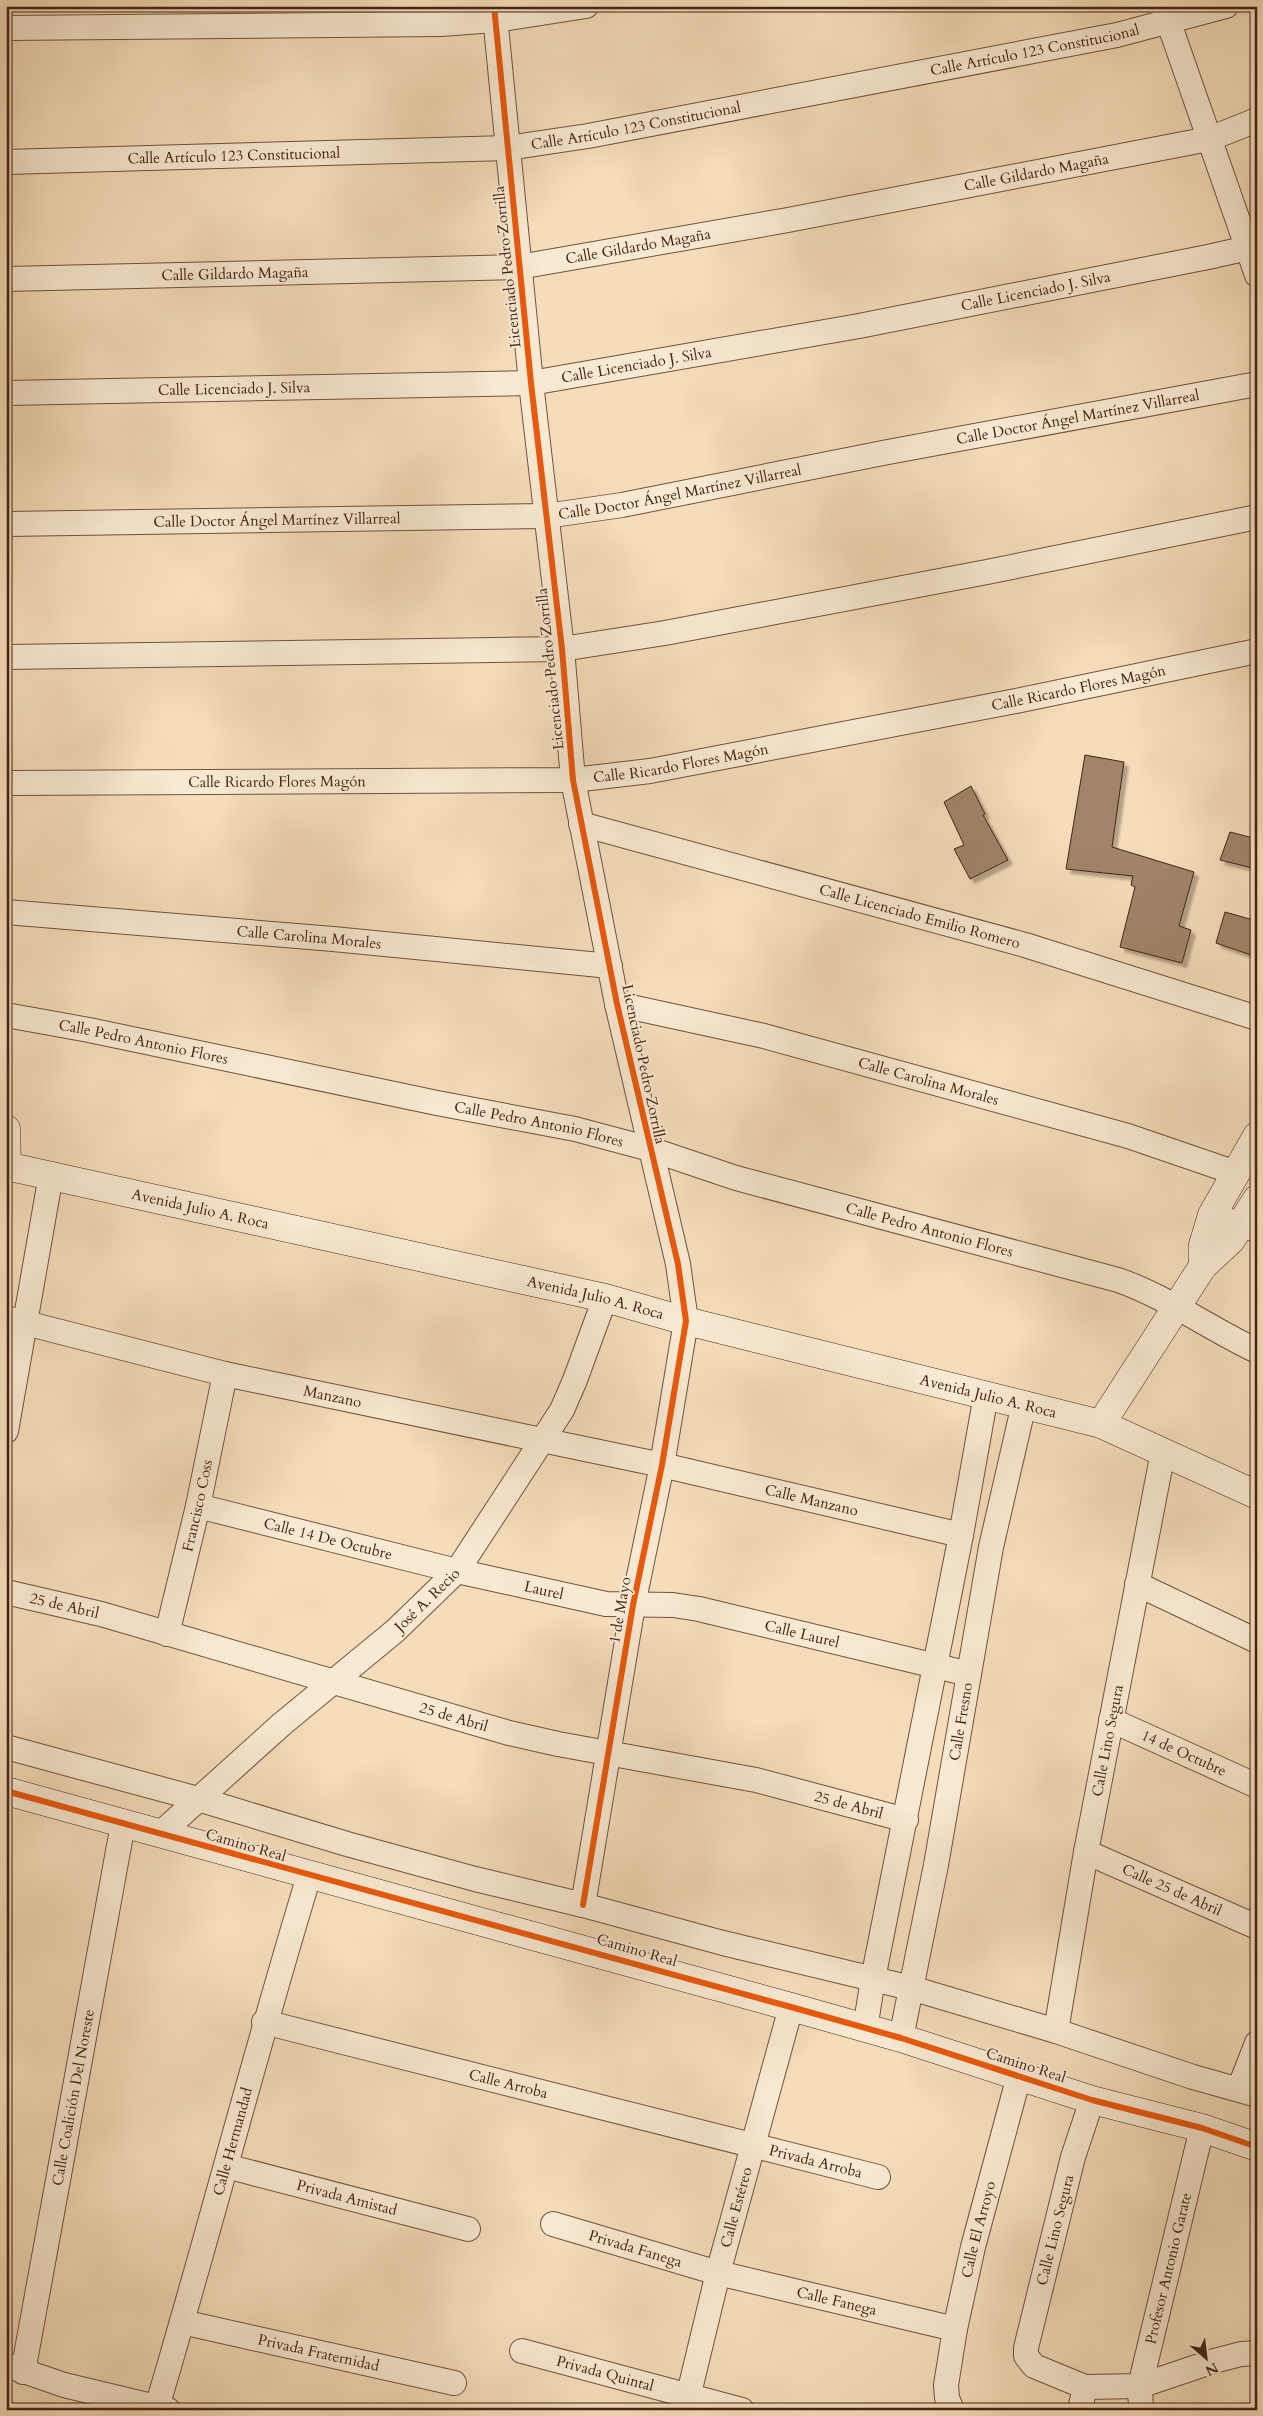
<svg xmlns="http://www.w3.org/2000/svg" width="1263" height="2416" viewBox="0 0 1263 2416" font-family="Cardo,serif">
<style>
.building{fill:#a1846b;stroke:#452315;filter:url(#shadow)}
.lines{fill:none;stroke-linecap:round;stroke-linejoin:round}
.street-casing{stroke:#71523e;stroke-width:26}
.secondary-casing{stroke:#452315;stroke-width:29}
.street{stroke:#f8e9d2;stroke-width:24}
.secondary{stroke:#f8e9d2;stroke-width:28}
.cycleway-casing{stroke:#f8e9d2;stroke-width:9}
.cycleway{stroke:#e8590c;stroke-width:6}
.labels{text-anchor:middle;stroke-width:4;stroke-linejoin:round;paint-order:stroke}
.street-label{font-size:15px;fill:#452315;stroke:#f8e9d2}
</style>
<defs>
<filter id="shadow"><feDropShadow dx="4.5" dy="4.5" stdDeviation="1" flood-color="#0004"/></filter>
</defs>
<rect width="100%" height="100%" fill="#f5ddba"/>
<filter id="stains"><feTurbulence type="fractalNoise" baseFrequency=".004" numOctaves="4"/><feColorMatrix values="0 0 0 0 .2 0 0 0 0 .09 0 0 0 0 .02 0 0 0 .5 -.17"/></filter>
<radialGradient id="worn" r=".72"><stop offset=".6" stop-color="#630" stop-opacity="0"/><stop offset="1" stop-color="#630" stop-opacity=".3"/></radialGradient>
<g class="building">
<polygon points="1085,755 1124,762 1112,847 1194,872 1179,926 1191,930 1182,963 1120,947 1135,887 1131,885 1133,876 1066,869"/>
<polygon points="971,786 985,814 983,815 1008,860 970,879 954,849 964,845 944,802"/>
<polygon points="1230,832 1257,839 1257,869 1220,860"/>
<polygon points="1225,912 1257,921 1257,957 1216,943"/>
</g>
<g class="lines">
<defs>
<g id="street">
<polyline points="494,6 531,383 562,649 573,780 617,1004 678,1264 686,1321 662,1465 633,1605 583,1905"/>
<polyline points="1163,6 1257,275"/>
<polyline points="6,28 441,24 495,20 586,6"/>
<path id="s1" d="M6 162 508 148 588 136 1117 35 1226 6"/>
<path id="s2" d="M6 279 519 267 788 220 1209 139 1257 120"/>
<path id="s3" d="M6 393 531 383 859 326 1208 257 1257 246"/>
<path id="s4" d="M6 524 546 516 622 505 888 452 1257 384"/>
<polyline points="6,657 562,649 665,633 987,572 1257,517"/>
<path id="s5" d="M6 783 573 780 650 771 1016 701 1257 651"/>
<path id="s6" d="M581 824 1025 945 1257 1018"/>
<path id="s7" d="M6 912 333 939 610 966"/>
<path id="s8" d="M617 1004 764 1036 1128 1136 1236 1173"/>
<path id="s9" d="M6 1015 89 1030 437 1103 575 1129 650 1149 736 1178 1118 1280C1167 1297 1210 1329 1257 1351"/>
<polyline points="1212,1215 1257,1230"/>
<path id="s10" d="M6 1318 225 1374 662 1465 961 1535"/>
<polyline points="6,1431 51,1175"/>
<path id="s11" d="M198 1506 457 1571 606 1604 673 1605 699 1609 969 1674"/>
<polyline points="1137,1584 1257,1641"/>
<path id="s12" d="M6 1592 101 1614 509 1733 558 1744 756 1780 906 1820"/>
<path id="s13" d="M167 1634 198 1506 225 1374"/>
<path id="s14" d="M1111 1720 1257 1786"/>
<polyline points="6,1747 198,1799 347,1844 475,1879 583,1905 723,1943 911,1988 1056,2031 1193,2077 1257,2095"/>
<path id="s15" d="M161 1833 282 1724 395 1631 457 1571 562 1410 575 1380 605 1298"/>
<path id="s16" d="M1086 1852 1257 1927"/>
<path id="s17" d="M264 2022 878 2177"/>
<polyline points="865,2029 873,1979 961,1535 986,1395"/>
<path id="s18" d="M1056 2031 1086 1852 1163 1452"/>
<path id="s19" d="M901 2038 936 1865 991 1547 1024 1404"/>
<polyline points="1239,2089 1257,2043"/>
<polyline points="1092,2100 1073,2157 1026,2348 1026,2356 1034,2366 1085,2387 1140,2386 1214,2361 1241,2354 1257,2353"/>
<path id="s20" d="M226 2166 468 2229"/>
<path id="s21" d="M553 2224 718 2273 955 2329"/>
<path id="s22" d="M182 2322 454 2383"/>
<path id="s23" d="M522 2351 742 2410"/>
<polyline points="6,2365 64,2385 168,2410"/>
<path id="s24" d="M23 2372 123 1824"/>
<path id="s25" d="M157 2407C210 2230 255 2052 309 1876"/>
<path id="s26" d="M685 2410 718 2273 791 2007"/>
<path id="s27" d="M952 2410 947 2398 946 2385 955 2329 973 2247 1019 2076"/>
<polyline points="1080,2410 1085,2387"/>
<path id="s28" d="M1141 2410 1140 2386 1202 2128"/>
</g>
<g id="secondary">
<polyline points="6,1129 7,1166"/>
<path id="s29" d="M6 1166 605 1298 686 1321 1101 1424 1257 1495"/>
<polyline points="1203,1266 1203,1245 1212,1215 1257,1136"/>
<polyline points="1101,1424 1203,1266 1231,1240 1257,1199"/>
<polyline points="6,1791 791,2007 901,2038 1092,2100 1202,2128 1257,2147"/>
</g>
</defs>
<use href="#street" class="street-casing"/>
<use href="#secondary" class="secondary-casing"/>
<use href="#street" class="street"/>
<use href="#secondary" class="secondary"/>
<defs>
<g id="cycleway">
<polyline points="494,6 531,383 562,649 573,780 617,1004 678,1264 686,1321 662,1465 633,1605 583,1905"/>
<polyline points="6,1791 791,2007 901,2038 1092,2100 1202,2128 1257,2147"/>
</g>
</defs>
<use href="#cycleway" class="cycleway-casing"/>
<use href="#cycleway" class="cycleway"/>
</g>
<g class="labels">
<g class="street-label">
<text dy="5" stroke="none"><textPath href="#s1" startOffset="1038">Calle Artículo 123 Constitucional</textPath></text>
<text dy="5" stroke="none"><textPath href="#s1" startOffset="632">Calle Artículo 123 Constitucional</textPath></text>
<text dy="5" stroke="none"><textPath href="#s1" startOffset="228">Calle Artículo 123 Constitucional</textPath></text>
<text dy="5" stroke="none"><textPath href="#s2" startOffset="1039">Calle Gildardo Magaña</textPath></text>
<text dy="5" stroke="none"><textPath href="#s2" startOffset="634">Calle Gildardo Magaña</textPath></text>
<text transform="translate(507 267) rotate(-96)" y="5">Licenciado Pedro Zorrilla</text>
<text dy="5" stroke="none"><textPath href="#s2" startOffset="229">Calle Gildardo Magaña</textPath></text>
<text dy="5" stroke="none"><textPath href="#s3" startOffset="1038">Calle Licenciado J. Silva</textPath></text>
<text dy="5" stroke="none"><textPath href="#s3" startOffset="632">Calle Licenciado J. Silva</textPath></text>
<text dy="5" stroke="none"><textPath href="#s3" startOffset="228">Calle Licenciado J. Silva</textPath></text>
<text dy="5" stroke="none"><textPath href="#s4" startOffset="1081">Calle Doctor Ángel Martínez Villarreal</textPath></text>
<text dy="5" stroke="none"><textPath href="#s4" startOffset="676">Calle Doctor Ángel Martínez Villarreal</textPath></text>
<text dy="5" stroke="none"><textPath href="#s4" startOffset="271">Calle Doctor Ángel Martínez Villarreal</textPath></text>
<text transform="translate(550 669) rotate(-96)" y="5">Licenciado Pedro Zorrilla</text>
<text dy="5" stroke="none"><textPath href="#s5" startOffset="1081">Calle Ricardo Flores Magón</textPath></text>
<text dy="5" stroke="none"><textPath href="#s5" startOffset="676">Calle Ricardo Flores Magón</textPath></text>
<text dy="5" stroke="none"><textPath href="#s5" startOffset="271">Calle Ricardo Flores Magón</textPath></text>
<text dy="5" stroke="none"><textPath href="#s6" startOffset="351">Calle Licenciado Emilio Romero</textPath></text>
<text dy="5" stroke="none"><textPath href="#s7" startOffset="304">Calle Carolina Morales</textPath></text>
<text dy="5" stroke="none"><textPath href="#s9" startOffset="140">Calle Pedro Antonio Flores</textPath></text>
<text transform="translate(644 1064) rotate(78)" y="5">Licenciado Pedro Zorrilla</text>
<text dy="5" stroke="none"><textPath href="#s8" startOffset="321">Calle Carolina Morales</textPath></text>
<text dy="5" stroke="none"><textPath href="#s9" startOffset="544">Calle Pedro Antonio Flores</textPath></text>
<text dy="5" stroke="none"><textPath href="#s29" startOffset="199">Avenida Julio A. Roca</textPath></text>
<text dy="5" stroke="none"><textPath href="#s9" startOffset="949">Calle Pedro Antonio Flores</textPath></text>
<text dy="5" stroke="none"><textPath href="#s29" startOffset="604">Avenida Julio A. Roca</textPath></text>
<text dy="5" stroke="none"><textPath href="#s10" startOffset="336">Manzano</textPath></text>
<text dy="5" stroke="none"><textPath href="#s29" startOffset="1009">Avenida Julio A. Roca</textPath></text>
<text dy="5" stroke="none"><textPath href="#s10" startOffset="826">Calle Manzano</textPath></text>
<text dy="5" stroke="none"><textPath href="#s13" startOffset="132">Francisco Coss</textPath></text>
<text dy="5" stroke="none"><textPath href="#s11" startOffset="134">Calle 14 De Octubre</textPath></text>
<text dy="5" stroke="none"><textPath href="#s11" startOffset="356">Laurel</textPath></text>
<text dy="5" stroke="none"><textPath href="#s15" startOffset="354">José A. Recio</textPath></text>
<text dy="5" stroke="none"><textPath href="#s12" startOffset="60">25 de Abril</textPath></text>
<text transform="translate(620 1610) rotate(-80)" y="5">1 de Mayo</text>
<text dy="5" stroke="none"><textPath href="#s11" startOffset="619">Calle Laurel</textPath></text>
<text dy="5" stroke="none"><textPath href="#s12" startOffset="465">25 de Abril</textPath></text>
<text dy="5" stroke="none"><textPath href="#s19" startOffset="322">Calle Fresno</textPath></text>
<text dy="5" stroke="none"><textPath href="#s18" startOffset="295">Calle Lino Segura</textPath></text>
<text dy="5" stroke="none"><textPath href="#s14" startOffset="80">14 de Octubre</textPath></text>
<text dy="5" stroke="none"><textPath href="#s12" startOffset="870">25 de Abril</textPath></text>
<text transform="translate(246 1845) rotate(16)" y="5">Camino Real</text>
<text dy="5" stroke="none"><textPath href="#s16" startOffset="94">Calle 25 de Abril</textPath></text>
<text transform="translate(637 1950) rotate(16)" y="5">Camino Real</text>
<text transform="translate(1026 2065) rotate(18)" y="5">Camino Real</text>
<text dy="5" stroke="none"><textPath href="#s17" startOffset="252">Calle Arroba</textPath></text>
<text dy="5" stroke="none"><textPath href="#s24" startOffset="279">Calle Coalición Del Noreste</textPath></text>
<text dy="5" stroke="none"><textPath href="#s25" startOffset="276">Calle Hermandad</textPath></text>
<text dy="5" stroke="none"><textPath href="#s17" startOffset="569">Privada Arroba</textPath></text>
<text dy="5" stroke="none"><textPath href="#s20" startOffset="125">Privada Amistad</textPath></text>
<text dy="5" stroke="none"><textPath href="#s26" startOffset="209">Calle Estéreo</textPath></text>
<text dy="5" stroke="none"><textPath href="#s27" startOffset="185">Calle El Arroyo</textPath></text>
<text transform="translate(1055 2230) rotate(-76)" y="5">Calle Lino Segura</text>
<text dy="5" stroke="none"><textPath href="#s21" startOffset="86">Privada Fanega</textPath></text>
<text dy="5" stroke="none"><textPath href="#s28" startOffset="145">Profesor Antonio Garate</textPath></text>
<text dy="5" stroke="none"><textPath href="#s21" startOffset="294">Calle Fanega</textPath></text>
<text dy="5" stroke="none"><textPath href="#s22" startOffset="140">Privada Fraternidad</textPath></text>
<text dy="5" stroke="none"><textPath href="#s23" startOffset="86">Privada Quintal</textPath></text>
</g>
</g>
<rect width="1263" height="2416" fill="none" stroke="#f5ddba" stroke-width="25"/>
<rect x="8" y="8" width="1248" height="2401" fill="none" stroke="#452315" stroke-width="2.5"/>
<rect x="12" y="12" width="1238" height="2391" fill="none" stroke="#452315"/>
<g transform="translate(1206 2358) rotate(152)" stroke="#f8e9d2" stroke-width="4" paint-order="stroke">
<path d="M0-4L9 19L0 12L-9 19Z" fill="#452315"/>
<text y="-8" font-size="14" font-weight="bold" text-anchor="middle" fill="#452315">N</text>
</g>
<rect width="100%" height="100%" filter="url(#stains)"/>
<rect width="100%" height="100%" fill="url(#worn)"/>
</svg>
